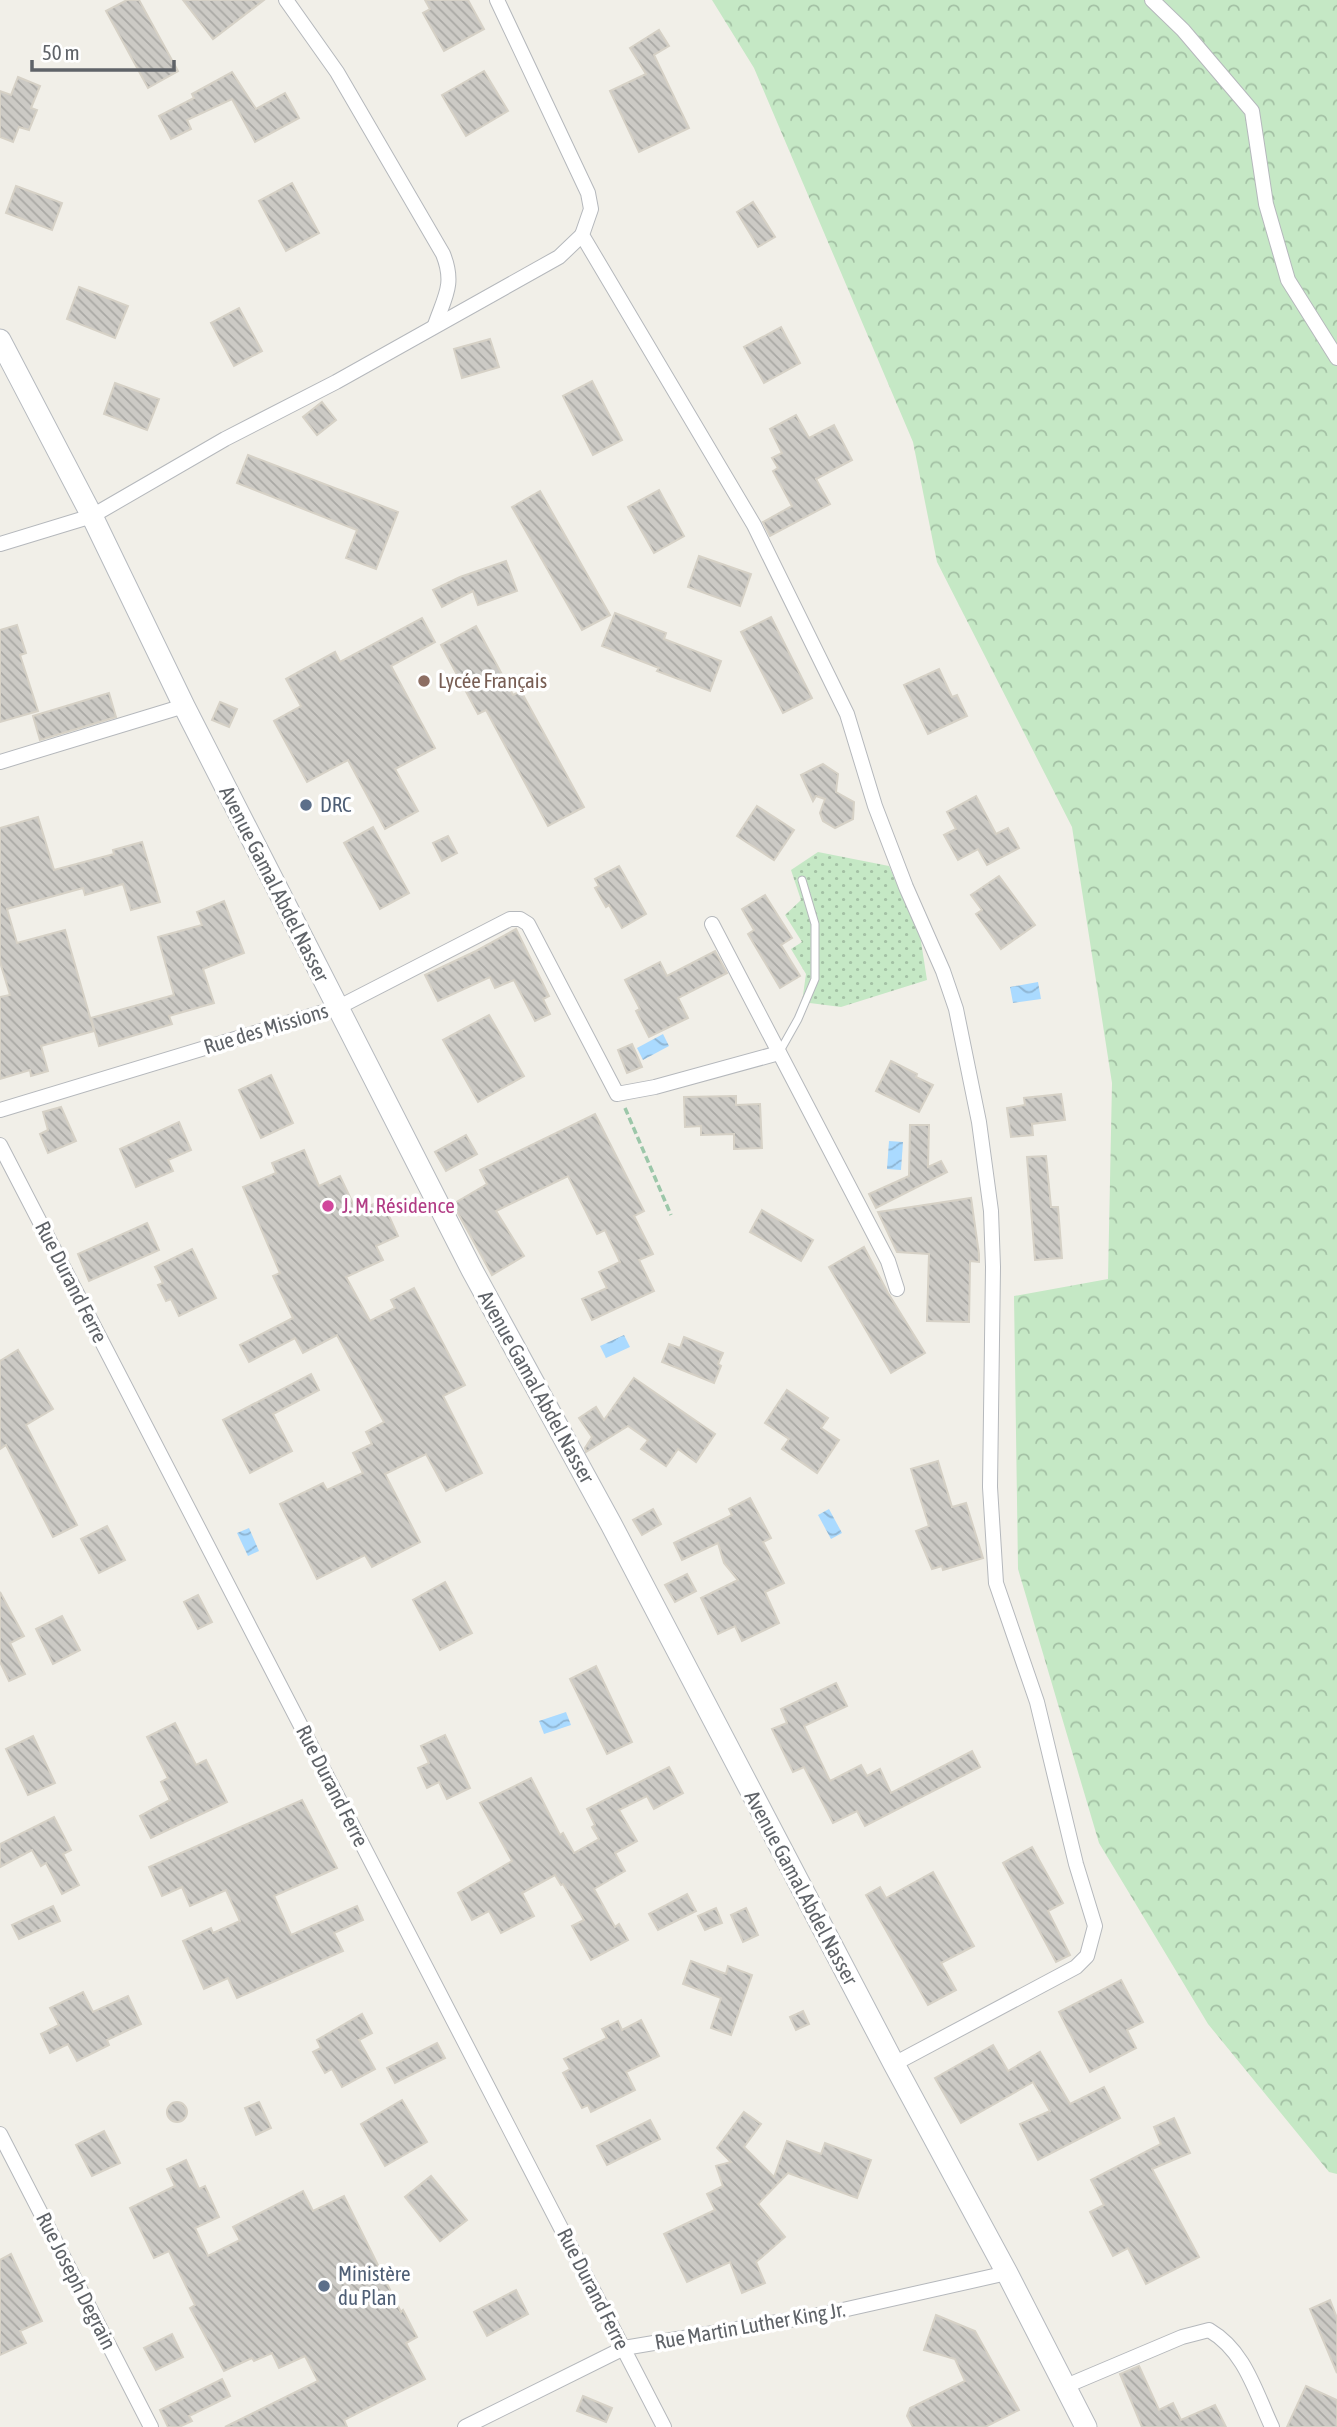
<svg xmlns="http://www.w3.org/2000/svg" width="1337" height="2427" viewBox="0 0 1337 2427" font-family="'Asap Condensed',sans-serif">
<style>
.forest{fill:url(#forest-crowns)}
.park{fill:url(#park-dots)}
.water{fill:url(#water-waves)}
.building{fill:url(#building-back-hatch);stroke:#d6d1c6;stroke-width:2}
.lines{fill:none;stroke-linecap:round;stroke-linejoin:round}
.lane-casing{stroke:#b5b8bc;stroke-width:9}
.street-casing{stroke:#b5b8bc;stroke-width:16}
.secondary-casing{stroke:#b6babf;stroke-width:23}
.path{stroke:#9cc7a9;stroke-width:3.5;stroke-dasharray:7 3.5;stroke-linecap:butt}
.lane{stroke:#fff;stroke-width:7}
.street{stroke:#fff;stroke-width:14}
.secondary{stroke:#fff;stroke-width:21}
.education-dot{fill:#8d6e63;stroke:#fff;stroke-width:2.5}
.service-dot{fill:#5c6f8a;stroke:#fff;stroke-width:2.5}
.hotel-dot{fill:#d1479c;stroke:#fff;stroke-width:2.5}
.labels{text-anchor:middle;stroke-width:7;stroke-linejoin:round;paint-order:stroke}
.education-label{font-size:21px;fill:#785e54;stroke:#fff;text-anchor:start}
.service-label{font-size:21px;fill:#4e5e75;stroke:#fff;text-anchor:start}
.street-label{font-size:21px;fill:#5f6368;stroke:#fff}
.hotel-label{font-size:21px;fill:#b23c85;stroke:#fff;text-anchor:start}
</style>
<defs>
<pattern id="forest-crowns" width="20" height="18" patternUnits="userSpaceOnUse" patternTransform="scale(1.75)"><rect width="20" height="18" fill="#c5e8c5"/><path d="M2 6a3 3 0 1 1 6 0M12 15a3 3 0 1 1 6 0" fill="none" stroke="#a3c0a4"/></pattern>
<pattern id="park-dots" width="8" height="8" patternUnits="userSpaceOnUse" patternTransform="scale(1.75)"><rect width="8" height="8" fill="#c5e8c5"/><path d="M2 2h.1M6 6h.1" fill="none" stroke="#a3c0a4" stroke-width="1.8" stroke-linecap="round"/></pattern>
<pattern id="water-waves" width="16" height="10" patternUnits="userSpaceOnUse" patternTransform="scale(1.75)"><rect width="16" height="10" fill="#aadaff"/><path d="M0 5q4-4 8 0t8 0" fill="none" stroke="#8eb4d2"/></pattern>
<pattern id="building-back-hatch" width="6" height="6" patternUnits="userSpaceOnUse" patternTransform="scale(1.75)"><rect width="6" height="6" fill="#cccac5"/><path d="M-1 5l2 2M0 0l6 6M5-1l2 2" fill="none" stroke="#a9a8a4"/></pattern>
</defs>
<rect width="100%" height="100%" fill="#f1efe8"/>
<polygon class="forest" points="712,0 1337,0 1337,2174 1329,2172 1208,2024 1099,1843 1018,1569 1014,1296 1108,1279 1112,1083 1072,827 937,562 913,442 754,68"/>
<polygon class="park" points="818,852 889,866 920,935 927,980 841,1007 802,1002 806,974 791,949 802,942 785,915 801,900 791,870"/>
<g class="water">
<polygon points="1038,982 1041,999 1013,1003 1010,987"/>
<polygon points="663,1034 669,1046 643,1060 637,1048"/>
<polygon points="889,1141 903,1142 901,1170 887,1169"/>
<polygon points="624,1335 630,1347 606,1358 600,1346"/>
<polygon points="829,1509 842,1533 831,1539 818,1515"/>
<polygon points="249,1528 259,1551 248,1556 237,1533"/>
<polygon points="566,1712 571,1725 544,1734 539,1721"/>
</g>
<g class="building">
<polygon points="127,0 139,0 178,71 148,88 106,11"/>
<polygon points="183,0 264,0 213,39"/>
<polygon points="425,0 468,0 484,29 444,51 423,13 430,9"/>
<polygon points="659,30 669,46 654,55 689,128 639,152 610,91 646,74 630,48"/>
<polygon points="484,71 508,111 466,136 442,95"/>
<polygon points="232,72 256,109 285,93 299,118 255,142 232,99 187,120 191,129 171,139 159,116 194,98 192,94"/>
<polygon points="18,77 40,86 31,108 37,110 29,130 19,127 13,142 0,137 0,91 11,95"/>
<polygon points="292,183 319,233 286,251 259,201"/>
<polygon points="16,186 62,203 52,230 6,213"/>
<polygon points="753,202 775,237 758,247 737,212"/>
<polygon points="79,287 128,306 115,338 67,319"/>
<polygon points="239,308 262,351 234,366 211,323"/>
<polygon points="781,327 800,363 764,383 744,347"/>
<polygon points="490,339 499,367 462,378 454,349"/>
<polygon points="592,381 622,440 593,455 563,396"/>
<polygon points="115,383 159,399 147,430 104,414"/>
<polygon points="322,402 336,420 317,435 303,417"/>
<polygon points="796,415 809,438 834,425 852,460 816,479 830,504 770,536 763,522 792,506 773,471 778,468 772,458 782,453 770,429"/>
<polygon points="248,455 398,512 376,569 346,558 357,530 237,483"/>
<polygon points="659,490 684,536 654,553 628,507"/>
<polygon points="540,491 610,615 582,630 512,507"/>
<polygon points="699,556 751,574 740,606 688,587"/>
<polygon points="506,561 517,591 478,605 473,591 442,607 433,590 460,577"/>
<polygon points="615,613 666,633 664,639 721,661 710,691 657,671 659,668 602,646"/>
<polygon points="771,617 812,698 783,713 741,632"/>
<polygon points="422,618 435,642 391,666 435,748 395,769 418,811 385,829 348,760 307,782 274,721 301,706 286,679 335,652 340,662"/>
<polygon points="17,625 26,653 20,655 38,711 0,722 0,630"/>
<polygon points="476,626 513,695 521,691 584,807 548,826 486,710 478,714 441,645"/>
<polygon points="939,669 952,697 957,695 967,716 928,734 904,685"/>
<polygon points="109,693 116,717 40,740 33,716"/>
<polygon points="220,702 237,709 229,727 212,720"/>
<polygon points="823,764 838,774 836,792 854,802 853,819 835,828 823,821 820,813 825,799 816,796 813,801 801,775"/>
<polygon points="976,796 996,834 1008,828 1019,848 987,865 978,849 958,860 944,835 956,829 947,812"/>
<polygon points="757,806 794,830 774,860 737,836"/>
<polygon points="38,817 54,870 114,854 113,850 142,842 160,902 131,910 123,884 85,895 83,888 7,909 17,943 65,930 94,1031 41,1046 48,1071 31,1076 30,1070 0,1079 0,997 10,995 0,962 0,828"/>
<polygon points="373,827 409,893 380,909 344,843"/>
<polygon points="448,836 457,853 442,861 433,843"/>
<polygon points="619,866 646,914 622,928 609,905 606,907 595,888 599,886 595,879"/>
<polygon points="999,876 1035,925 1001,949 976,914 982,910 971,895"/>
<polygon points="765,895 792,938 781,945 800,976 780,988 748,934 754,930 742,909"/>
<polygon points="224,901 244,953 203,969 214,1003 169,1016 172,1024 99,1046 91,1018 174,995 158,937 202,925 197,912"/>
<polygon points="516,929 549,996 543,999 550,1014 535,1021 514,980 495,988 490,977 438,1001 425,975 476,951"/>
<polygon points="715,951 727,973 678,998 688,1018 649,1037 636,1011 640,1009 625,980 660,962 667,976"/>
<polygon points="489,1015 524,1076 478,1102 443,1040"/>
<polygon points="632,1044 642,1067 627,1073 618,1050"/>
<polygon points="891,1061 917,1074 916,1077 933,1085 919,1112 876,1091"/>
<polygon points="271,1075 293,1123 261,1138 239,1090"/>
<polygon points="1061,1094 1065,1120 1032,1124 1033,1135 1011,1137 1007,1108 1025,1105 1024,1098"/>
<polygon points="736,1096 736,1105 760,1104 762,1148 734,1149 734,1134 701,1135 701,1126 685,1127 684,1097"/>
<polygon points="61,1107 76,1141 48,1153 40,1134 48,1130 43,1112"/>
<polygon points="595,1114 644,1211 634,1216 653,1254 639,1260 654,1291 592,1320 582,1299 607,1288 599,1272 620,1262 605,1230 597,1234 568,1176 496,1211 524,1256 492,1275 453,1204 487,1184 480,1170"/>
<polygon points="179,1122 191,1150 168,1160 173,1171 136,1187 120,1149"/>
<polygon points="910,1125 929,1125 928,1167 941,1161 947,1172 876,1208 869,1194 909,1176"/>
<polygon points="466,1135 477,1154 446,1171 435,1152"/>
<polygon points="304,1150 319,1186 340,1176 357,1212 382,1200 398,1236 376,1246 383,1260 346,1277 370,1321 395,1308 391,1300 414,1288 465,1385 443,1396 482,1473 446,1491 426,1454 385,1474 420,1542 372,1567 365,1555 317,1579 280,1504 323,1483 327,1490 363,1473 353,1453 372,1444 366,1432 384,1422 337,1335 303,1353 295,1338 249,1362 240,1345 293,1318 273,1276 280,1273 243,1187 276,1173 272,1163"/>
<polygon points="1046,1156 1051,1207 1058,1207 1062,1258 1035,1260 1027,1157"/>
<polygon points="971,1198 979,1254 979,1262 970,1261 969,1322 927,1321 929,1254 897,1252 878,1212"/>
<polygon points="762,1210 813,1240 801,1261 750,1232"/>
<polygon points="147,1223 159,1250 89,1281 78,1254"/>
<polygon points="864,1247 888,1293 925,1353 891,1373 829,1267"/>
<polygon points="192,1249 216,1298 179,1316 171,1299 166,1301 158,1285 163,1283 155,1267"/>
<polygon points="684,1337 723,1353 718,1364 721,1366 714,1383 662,1362 669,1344 680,1348"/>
<polygon points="18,1350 53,1409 26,1425 77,1525 53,1537 6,1445 0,1449 0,1361"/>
<polygon points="311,1374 319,1390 273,1414 292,1451 250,1473 223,1420"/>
<polygon points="634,1378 715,1434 696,1462 678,1449 666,1466 641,1449 648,1440 628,1426 586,1452 585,1448 592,1437 579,1418 596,1407 604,1420"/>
<polygon points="787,1390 828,1418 821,1428 839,1440 817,1473 782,1449 789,1439 765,1423"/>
<polygon points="938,1461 952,1507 966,1503 983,1558 943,1570 942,1566 932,1569 916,1531 929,1526 911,1469"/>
<polygon points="750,1498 771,1538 763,1542 784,1583 765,1592 779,1623 742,1641 735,1626 718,1634 701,1598 738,1580 724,1563 718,1543 682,1560 674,1543 732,1515 729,1509"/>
<polygon points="653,1509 661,1524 642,1535 633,1520"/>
<polygon points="107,1526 125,1560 99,1573 81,1539"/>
<polygon points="687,1574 696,1591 675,1602 665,1585"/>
<polygon points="445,1582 472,1633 440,1650 413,1600"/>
<polygon points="0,1592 24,1636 10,1643 25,1674 9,1681 0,1662"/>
<polygon points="198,1595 212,1622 198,1629 184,1602"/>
<polygon points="62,1616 80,1650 53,1664 36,1629"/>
<polygon points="596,1666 632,1742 607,1754 570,1679"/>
<polygon points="836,1683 847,1706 804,1726 830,1781 861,1765 867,1776 880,1769 891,1793 972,1751 980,1767 865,1826 857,1811 833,1823 804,1767 793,1772 772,1729 787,1723 781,1709"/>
<polygon points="175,1723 196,1765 206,1760 227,1802 151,1838 140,1816 170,1800 161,1782 168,1778 147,1737"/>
<polygon points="445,1735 470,1788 447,1799 439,1782 427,1788 418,1768 429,1763 421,1746"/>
<polygon points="33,1736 55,1783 28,1795 6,1749"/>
<polygon points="669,1767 683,1793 654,1809 647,1796 619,1810 637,1841 615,1853 625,1871 594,1889 615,1927 619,1924 628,1940 591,1960 572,1926 584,1920 563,1884 561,1885 555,1875 522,1893 534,1916 501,1933 489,1911 472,1920 458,1893 512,1861 480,1803 531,1778 560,1835 563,1833 574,1853 599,1839 592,1827 595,1825 587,1809"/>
<polygon points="302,1800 337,1868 274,1896 291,1935 357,1906 363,1920 334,1933 343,1951 237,1998 228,1978 204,1989 183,1941 211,1928 213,1933 240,1921 226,1890 190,1906 182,1887 162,1896 149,1867"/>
<polygon points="54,1817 71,1850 63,1854 79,1885 62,1894 46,1863 41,1866 32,1850 0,1867 0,1844"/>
<polygon points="1032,1847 1063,1903 1048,1911 1070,1955 1056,1962 1003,1863"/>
<polygon points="933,1872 974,1946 941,1963 956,1990 928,2005 866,1895 880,1887 886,1898"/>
<polygon points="687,1894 696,1911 658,1930 649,1914"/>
<polygon points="53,1906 60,1921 19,1939 12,1925"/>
<polygon points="716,1908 722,1923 705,1930 698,1916"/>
<polygon points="746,1908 758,1935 743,1942 731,1915"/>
<polygon points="691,1961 726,1974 728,1966 752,1975 731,2035 711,2028 721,1998 683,1984"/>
<polygon points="1121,1980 1143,2022 1127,2030 1136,2048 1090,2072 1059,2012"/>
<polygon points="83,1992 93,2012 128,1996 141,2024 107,2040 109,2045 77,2061 68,2044 50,2053 41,2034 59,2025 50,2008"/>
<polygon points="803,2011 809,2024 796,2030 790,2017"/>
<polygon points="362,2014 372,2033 359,2040 375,2069 342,2087 332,2069 325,2073 313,2052 321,2048 317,2040"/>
<polygon points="641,2020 659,2056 626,2072 635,2090 591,2112 588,2105 582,2108 563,2073 570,2069 564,2059 607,2038 602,2029 618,2021 622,2030"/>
<polygon points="437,2043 445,2058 395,2083 387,2068"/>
<polygon points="993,2045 1008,2071 1040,2052 1070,2104 1104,2087 1120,2118 1038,2160 1020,2124 1050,2111 1033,2082 961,2123 935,2078"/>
<polygon points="402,2100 427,2142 385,2166 361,2124"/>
<polygon points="259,2102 271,2128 256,2135 245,2108"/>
<circle cx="177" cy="2112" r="10"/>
<polygon points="744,2112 761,2124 744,2147 774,2177 787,2141 821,2154 825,2143 871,2160 857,2198 788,2173 758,2204 785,2237 756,2262 765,2283 742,2293 730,2262 687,2282 664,2234 715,2210 707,2194 723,2186 716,2166 731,2162 717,2148"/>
<polygon points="1174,2118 1190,2153 1152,2169 1199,2257 1146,2284 1128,2248 1113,2256 1090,2212 1104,2205 1091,2180 1161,2144 1154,2127"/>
<polygon points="650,2120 660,2139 607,2165 597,2146"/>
<polygon points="104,2131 120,2163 92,2176 76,2145"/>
<polygon points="186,2160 199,2189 205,2186 219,2217 195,2228 208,2256 240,2240 233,2227 303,2191 313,2211 344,2196 401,2312 403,2310 417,2337 406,2343 425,2379 344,2420 347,2427 225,2427 318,2381 305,2356 279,2368 272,2353 254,2361 252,2358 224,2371 190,2308 195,2305 169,2251 154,2258 130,2208 175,2186 167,2169"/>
<polygon points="431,2176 467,2220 440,2241 405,2197"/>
<polygon points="11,2254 42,2321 20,2331 26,2343 0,2355 0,2260"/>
<polygon points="516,2290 528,2314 487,2336 474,2312"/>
<polygon points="1330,2300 1337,2318 1337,2373 1310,2309"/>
<polygon points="936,2315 975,2331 1019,2410 985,2427 913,2427 907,2416 910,2408 965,2381 955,2359 924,2350"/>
<polygon points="172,2334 183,2357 156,2370 144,2348"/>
<polygon points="1139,2366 1159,2410 1173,2403 1181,2420 1215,2405 1226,2427 1142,2427 1120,2374"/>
<polygon points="222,2379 230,2396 189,2416 192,2421 179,2427 168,2427 160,2410"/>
<polygon points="1306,2386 1337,2400 1337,2427 1287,2427"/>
<polygon points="583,2396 612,2408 606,2422 577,2411"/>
</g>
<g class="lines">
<defs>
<polyline id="lane" points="780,1051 798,1019 815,979 815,924 802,880"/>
<g id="street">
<path d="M286 0 337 72 443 254C455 284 445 296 435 325"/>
<polyline points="497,0 588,193 591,209 582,235 754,525 847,714 875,806 906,887 943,971 956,1009 979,1122 991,1211 993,1267 990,1487 996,1583 1037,1702 1076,1864 1095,1926 1087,1956 1076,1967 894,2064"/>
<polyline points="1152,0 1183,30 1252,111 1266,204 1288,280 1337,358"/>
<polyline points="0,544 92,516 225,439 336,382 559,257 582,235"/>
<polyline points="0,762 184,706"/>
<polyline points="712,924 888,1261 897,1289"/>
<polyline points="0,1110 337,1008 510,919 520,919 528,924 617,1094 655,1087 779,1053"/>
<polyline points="0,1145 664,2427"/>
<polyline points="0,2134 151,2427"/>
<path d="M1066 2386 1182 2337 1209 2330C1245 2351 1255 2391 1272 2427"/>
<polyline points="465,2427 624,2348 825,2314 1007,2273"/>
</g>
<polyline id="secondary" points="0,340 92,516 184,706 472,1270 611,1524 894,2064 1007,2273 1086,2427"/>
</defs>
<use href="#lane" class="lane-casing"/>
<use href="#street" class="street-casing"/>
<use href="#secondary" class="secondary-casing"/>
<polyline class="path" points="625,1108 671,1215"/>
<use href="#lane" class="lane"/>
<use href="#street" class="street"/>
<use href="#secondary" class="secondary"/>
</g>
<circle class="education-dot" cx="424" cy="681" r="7"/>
<g class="service-dot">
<circle cx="306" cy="805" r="7"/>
<circle cx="324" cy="2286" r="7"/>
</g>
<circle class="hotel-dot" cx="328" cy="1206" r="7"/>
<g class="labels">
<g class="education-label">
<text x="438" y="688">Lycée Français</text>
</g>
<g class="service-label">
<text x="320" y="812">DRC</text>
<text x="338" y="2281">Ministère<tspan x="338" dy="24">du Plan</tspan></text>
</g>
<g class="street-label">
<text transform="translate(274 884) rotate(63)" y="7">Avenue Gamal Abdel Nasser</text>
<text transform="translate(266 1029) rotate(-17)" y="7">Rue des Missions</text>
<text transform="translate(71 1282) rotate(63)" y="7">Rue Durand Ferre</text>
<text transform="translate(536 1387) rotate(61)" y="7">Avenue Gamal Abdel Nasser</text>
<text transform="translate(332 1786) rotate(63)" y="7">Rue Durand Ferre</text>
<text transform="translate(801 1888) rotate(62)" y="7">Avenue Gamal Abdel Nasser</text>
<text transform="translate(76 2281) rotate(63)" y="7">Rue Joseph Degrain</text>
<text transform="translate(593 2289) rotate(63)" y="7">Rue Durand Ferre</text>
<text transform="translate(750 2326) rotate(-10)" y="7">Rue Martin Luther King Jr.</text>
</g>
<g class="hotel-label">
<text x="342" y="1213">J. M. Résidence</text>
</g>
</g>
<path d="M32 60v10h142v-10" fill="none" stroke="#5f6368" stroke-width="3.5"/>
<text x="42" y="60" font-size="21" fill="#5f6368" stroke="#ffffff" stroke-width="5" paint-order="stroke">50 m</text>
</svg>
